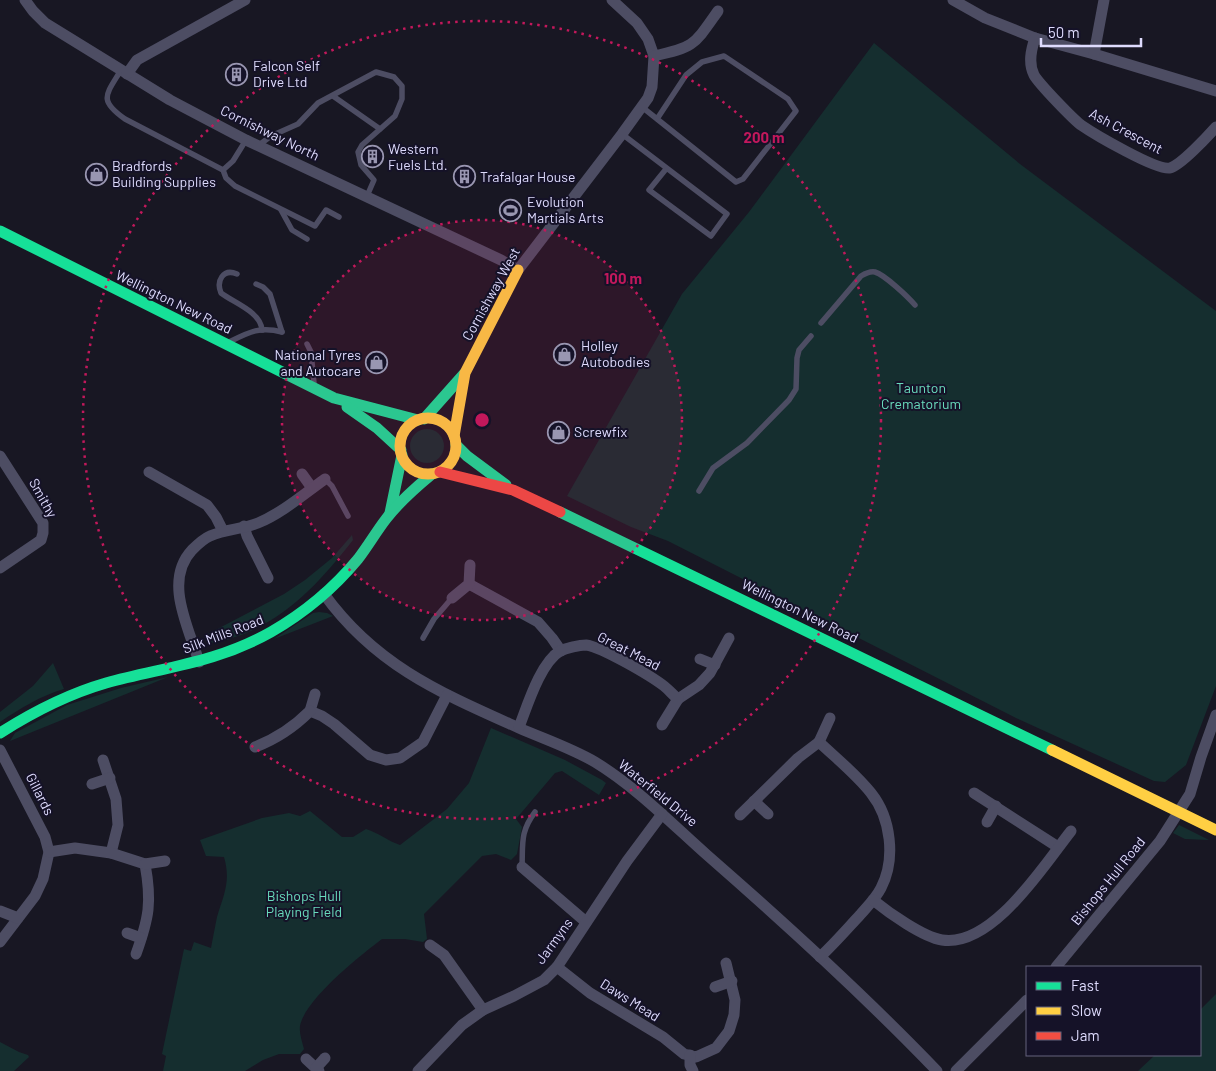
<svg xmlns="http://www.w3.org/2000/svg" width="1216" height="1071" viewBox="0 0 1216 1071" font-family="Barlow,sans-serif">
<style>
.green{fill:#152e2f}
.lines{fill:none;stroke-linecap:round;stroke-linejoin:round}
.lane{stroke:#4d4d63;stroke-width:5.5}
.street{stroke:#4d4d63;stroke-width:11}
.fast{stroke:#16e098;stroke-width:11}
.slow{stroke:#ffcf43;stroke-width:11}
.jam{stroke:#f24e42;stroke-width:11}
.ring{fill:none;stroke:#c2185b;stroke-width:2.5;stroke-dasharray:2.5 5}
.labels{text-anchor:middle;stroke-width:4;stroke-linejoin:round;paint-order:stroke}
.poi-label{font-size:14px;fill:#dedbfd;stroke:#151228;text-anchor:start}
.street-label{font-size:14px;fill:#dedbfd;stroke:#151228}
.park-label{font-size:14px;fill:#69dbbd;stroke:#151228}
.centre{fill:#c2185b;stroke:#151228;stroke-width:2.5}
.ring-label{font-size:15px;text-anchor:middle;font-weight:bold;fill:#c2185b;stroke:#151228;stroke-width:4;stroke-linejoin:round;paint-order:stroke}
</style>
<rect width="100%" height="100%" fill="#181723"/>
<g class="green">
<polygon points="874,43 1020,164 1216,311 1216,686 1186,765 1165,782 1154,781 1016,718 668,541 631,527 567,496 682,294 749,212"/>
<circle cx="427" cy="446" r="17"/>
<path d="M352 535 353 540C321 581 286 620 235 637 226 640 216 645 206 641L204 636 284 594 305 580 332 558Z"/>
<polygon points="319,612 327,613 333,616 274,639 313,613"/>
<path d="M53 663 64 689C40 696 21 708 0 722V712L33 686Z"/>
<polygon points="168,677 10,741 15,733 67,705 121,688"/>
<path d="M491 728 565 760 602 780 606 783 599 795 562 771 555 773 516 819 522 827 517 854 511 860 496 854 482 856 424 914 427 939 423 942 405 939H382C361 955 305 999 300 1026 299 1033 302 1041 304 1049L300 1054H279L263 1060 245 1071H163L166 1056 162 1054 184 949 191 951 194 942 211 948C213 937 215 927 217 917 224 894 231 881 224 857L206 856 200 840 262 818 289 813 300 816 310 811 342 837H353L366 829C379 833 388 841 400 845L447 809 469 783Z"/>
<polygon points="1179,825 1209,840 1185,839 1173,833"/>
<polygon points="1216,994 1216,1071 1138,1071 1155,1055 1200,1055 1200,1010"/>
<polygon points="0,1042 19,1052 28,1055 29,1057 14,1071 0,1071"/>
</g>
<g class="lines">
<g class="lane">
<path d="M121 70C106 95 98 100 125 119L223 170 226 178 235 186 315 226 326 210 339 217"/>
<polyline points="333,96 380,129"/>
<polyline points="642,107 736,182 743,179 796,111 788,99 724,56 702,62 686,75 657,119"/>
<polyline points="622,134 727,214 711,236 649,190 666,169"/>
<polyline points="259,145 271,136 298,124 318,103 376,72 394,77 402,86 402,99 395,116 362,145 358,152 361,165 374,180 367,196"/>
<polyline points="223,170 233,161 246,140"/>
<polyline points="281,210 292,230 307,239"/>
<path d="M237 274C223 268 216 281 221 293 234 303 261 312 262 330"/>
<polyline points="256,284 263,287 270,294 282,332"/>
<path d="M821 323 861 276C866 273 870 271 875 272 885 275 908 297 915 305"/>
<path d="M229 342C249 332 260 326 282 332"/>
<polyline points="307,344 311,352 314,383"/>
<polyline points="325,479 332,486 348,516"/>
<polyline points="699,491 713,468 747,443 789,400 796,389 797,358 799,350 811,336"/>
<polyline points="423,638 434,619 452,598"/>
<path d="M522 867C523 843 520 832 535 812"/>
</g>
<g class="street">
<polyline points="25,0 33,11 45,23 170,100 246,140 501,260 518,270 622,134 648,98 652,87 654,56 648,39 637,23 612,0"/>
<polyline points="953,0 985,18 1035,38 1094,54 1216,91"/>
<path d="M1035 38C1031 50 1028 63 1034 75 1039 84 1073 119 1081 125 1094 134 1157 171 1170 168 1181 165 1208 136 1216 127"/>
<polyline points="1094,54 1104,0"/>
<path d="M654 56C695 47 694 45 718 11"/>
<polyline points="127,74 137,60 245,0"/>
<polyline points="0,456 43,523 43,533 41,540 0,568"/>
<polyline points="149,472 207,505 216,517 223,531"/>
<polyline points="302,474 312,488"/>
<polyline points="244,526 247,536 268,578"/>
<polyline points="469,584 538,622 552,638 561,651"/>
<path d="M324 594C376 666 441 693 519 728 544 739 571 748 595 762 636 787 671 823 707 855 786 924 864 995 937 1071"/>
<polyline points="452,598 469,584 470,565"/>
<polyline points="700,659 715,665"/>
<path d="M199 662C189 628 163 581 192 550 198 544 203 539 210 536 225 529 243 529 258 523 282 513 304 494 325 479"/>
<polyline points="315,694 310,711 322,716 334,724 370,755 386,760 400,758 423,742 447,695"/>
<polyline points="678,699 699,685 710,673 729,638"/>
<path d="M519 727C527 707 540 663 560 651 567 648 579 645 586 645 602 647 651 676 664 686 669 690 673 695 678 699L662 725"/>
<polyline points="819,742 830,718"/>
<path d="M255 747C276 739 294 727 310 711"/>
<polyline points="0,750 45,837 49,852 43,879 35,896 0,942"/>
<polyline points="103,760 116,799 118,825 111,853"/>
<polyline points="92,784 110,778"/>
<polyline points="974,793 1058,847"/>
<polyline points="754,801 768,814"/>
<path d="M740 815 798 758 819 742C837 759 856 774 871 793 891 818 896 859 881 888 876 898 867 907 860 915 847 929 834 944 820 957"/>
<polyline points="987,822 996,806"/>
<path d="M49 852 75 848 111 853 145 864C152 902 149 918 136 954"/>
<polyline points="145,864 165,861"/>
<polyline points="522,867 586,922"/>
<path d="M873 900C889 913 923 937 942 940 992 948 1044 865 1071 831"/>
<polyline points="0,911 18,918"/>
<polyline points="127,933 141,938"/>
<polyline points="430,945 444,955 483,1010"/>
<polyline points="557,967 590,993 663,1037 684,1054 696,1057 716,1048 729,1031 734,1015 735,1000 726,963"/>
<polyline points="1056,967 1160,841 1190,794 1201,757 1216,715"/>
<polyline points="715,987 732,981"/>
<polyline points="690,1055 690,1065 693,1071"/>
<polyline points="306,1059 319,1071"/>
<polyline points="316,1068 325,1058"/>
<polyline points="418,1071 462,1025 483,1010 514,996 544,980 557,967 627,861 662,814"/>
<polyline points="956,1071 1027,1000"/>
</g>
<g class="fast">
<polyline points="0,231 334,398 418,420"/>
<polyline points="347,407 377,428 401,450"/>
<polyline points="424,419 464,374"/>
<polyline points="456,445 467,456 506,485"/>
<polyline points="560,512 1052,750"/>
<polyline points="390,513 402,455"/>
<path d="M0 733C33 712 68 694 106 683 165 667 216 663 271 632 304 613 334 588 358 559 368 546 376 532 386 519 399 502 415 488 432 474"/>
</g>
<g class="slow">
<circle cx="428" cy="446" r="28"/>
<polyline points="454,436 465,373 518,270"/>
<polyline points="1052,750 1216,830"/>
</g>
<polyline class="jam" points="440,472 513,490 560,512"/>
</g>
<circle cx="482" cy="420" r="200" fill="#c2185b" fill-opacity=".12"/>
<g class="ring">
<circle cx="482" cy="420" r="200"/>
<circle cx="482" cy="420" r="399"/>
</g>
<defs>
<symbol id="building-ring" viewBox="-11 -11 22 22"><circle r="9.5" fill="#151228" stroke="#9996b1" stroke-width="1.5"/><path d="M-4-6H4V6H1V3H-1V6H-4ZM-2.5-4.3h1.7v1.8h-1.7ZM.8-4.3h1.7v1.8H.8ZM-2.5-1h1.7V.8h-1.7ZM.8-1h1.7V.8H.8Z" fill="#9996b1"/></symbol>
<symbol id="shop-ring" viewBox="-11 -11 22 22"><circle r="9.5" fill="#151228" stroke="#9996b1" stroke-width="1.5"/><path d="M-5-2.5h2.3a2.7 3.5 0 0 1 5.4 0H5L5.5 6h-11ZM-1.5-2.5h3a1.5 2.3 0 0 0-3 0Z" fill="#9996b1"/></symbol>
<symbol id="stadium-ring" viewBox="-11 -11 22 22"><circle r="9.5" fill="#151228" stroke="#9996b1" stroke-width="1.5"/><path d="M0-5a6.5 5 0 1 0 0 10a6.5 5 0 1 0 0-10ZM-3.5-1.8h7v3.6h-7Z" fill="#9996b1"/></symbol>
</defs>
<g fill-rule="evenodd">
<use href="#building-ring" x="224" y="62" width="25" height="25"/>
<use href="#building-ring" x="360" y="144" width="25" height="25"/>
<use href="#shop-ring" x="84" y="162" width="25" height="25"/>
<use href="#building-ring" x="452" y="164" width="25" height="25"/>
<use href="#stadium-ring" x="498" y="198" width="25" height="25"/>
<use href="#shop-ring" x="552" y="342" width="25" height="25"/>
<use href="#shop-ring" x="364" y="350" width="25" height="25"/>
<use href="#shop-ring" x="546" y="420" width="25" height="25"/>
</g>
<g class="labels">
<g class="poi-label">
<text x="253" y="71">Falcon Self<tspan x="253" dy="16">Drive Ltd</tspan></text>
<text x="388" y="154">Western<tspan x="388" dy="16">Fuels Ltd.</tspan></text>
<text x="112" y="171">Bradfords<tspan x="112" dy="16">Building Supplies</tspan></text>
<text x="480" y="182">Trafalgar House</text>
<text x="527" y="207">Evolution<tspan x="527" dy="16">Martials Arts</tspan></text>
<text x="581" y="351">Holley<tspan x="581" dy="16">Autobodies</tspan></text>
<text x="361" y="360" text-anchor="end">National Tyres<tspan x="361" dy="16">and Autocare</tspan></text>
<text x="574" y="437">Screwfix</text>
</g>
<g class="street-label">
<text transform="translate(1126 131) rotate(28)" y="5">Ash Crescent</text>
<text transform="translate(270 133) rotate(26)" y="5">Cornishway North</text>
<text transform="translate(491 294) rotate(-61)" y="5">Cornishway West</text>
<text transform="translate(174 302) rotate(26)" y="5">Wellington New Road</text>
<text transform="translate(43 498) rotate(61)" y="5">Smithy</text>
<text transform="translate(800 611) rotate(26)" y="5">Wellington New Road</text>
<text transform="translate(223 634) rotate(-21)" y="5">Silk Mills Road</text>
<text transform="translate(629 651) rotate(27)" y="5">Great Mead</text>
<text transform="translate(658 793) rotate(39)" y="5">Waterfield Drive</text>
<text transform="translate(40 794) rotate(63)" y="5">Gillards</text>
<text transform="translate(1108 881) rotate(-51)" y="5">Bishops Hull Road</text>
<text transform="translate(554 941) rotate(-54)" y="5">Jarmyns</text>
<text transform="translate(630 1000) rotate(32)" y="5">Daws Mead</text>
</g>
<g class="park-label">
<text x="921" y="393">Taunton<tspan x="921" dy="16">Crematorium</tspan></text>
<text x="304" y="901">Bishops Hull<tspan x="304" dy="16">Playing Field</tspan></text>
</g>
</g>
<circle cx="482" cy="420" r="8" class="centre"/>
<g class="ring-label">
<text x="764" y="143">200 m</text>
<text x="623" y="284">100 m</text>
</g>
<rect x="1026" y="966" width="175" height="90" fill="#151228" stroke="#65627d"/>
<rect x="1036" y="982" width="25" height="8" fill="#16e098" stroke="#65627d"/>
<text x="1071" y="991" font-size="15" fill="#dedbfd">Fast</text>
<rect x="1036" y="1007" width="25" height="8" fill="#ffcf43" stroke="#65627d"/>
<text x="1071" y="1016" font-size="15" fill="#dedbfd">Slow</text>
<rect x="1036" y="1032" width="25" height="8" fill="#f24e42" stroke="#65627d"/>
<text x="1071" y="1041" font-size="15" fill="#dedbfd">Jam</text>
<path d="M1041 38v8h100v-8" fill="none" stroke="#dedbfd" stroke-width="2.5"/>
<text x="1048" y="38" font-size="15" fill="#dedbfd" stroke="#151228" stroke-width="4" paint-order="stroke">50 m</text>
</svg>
